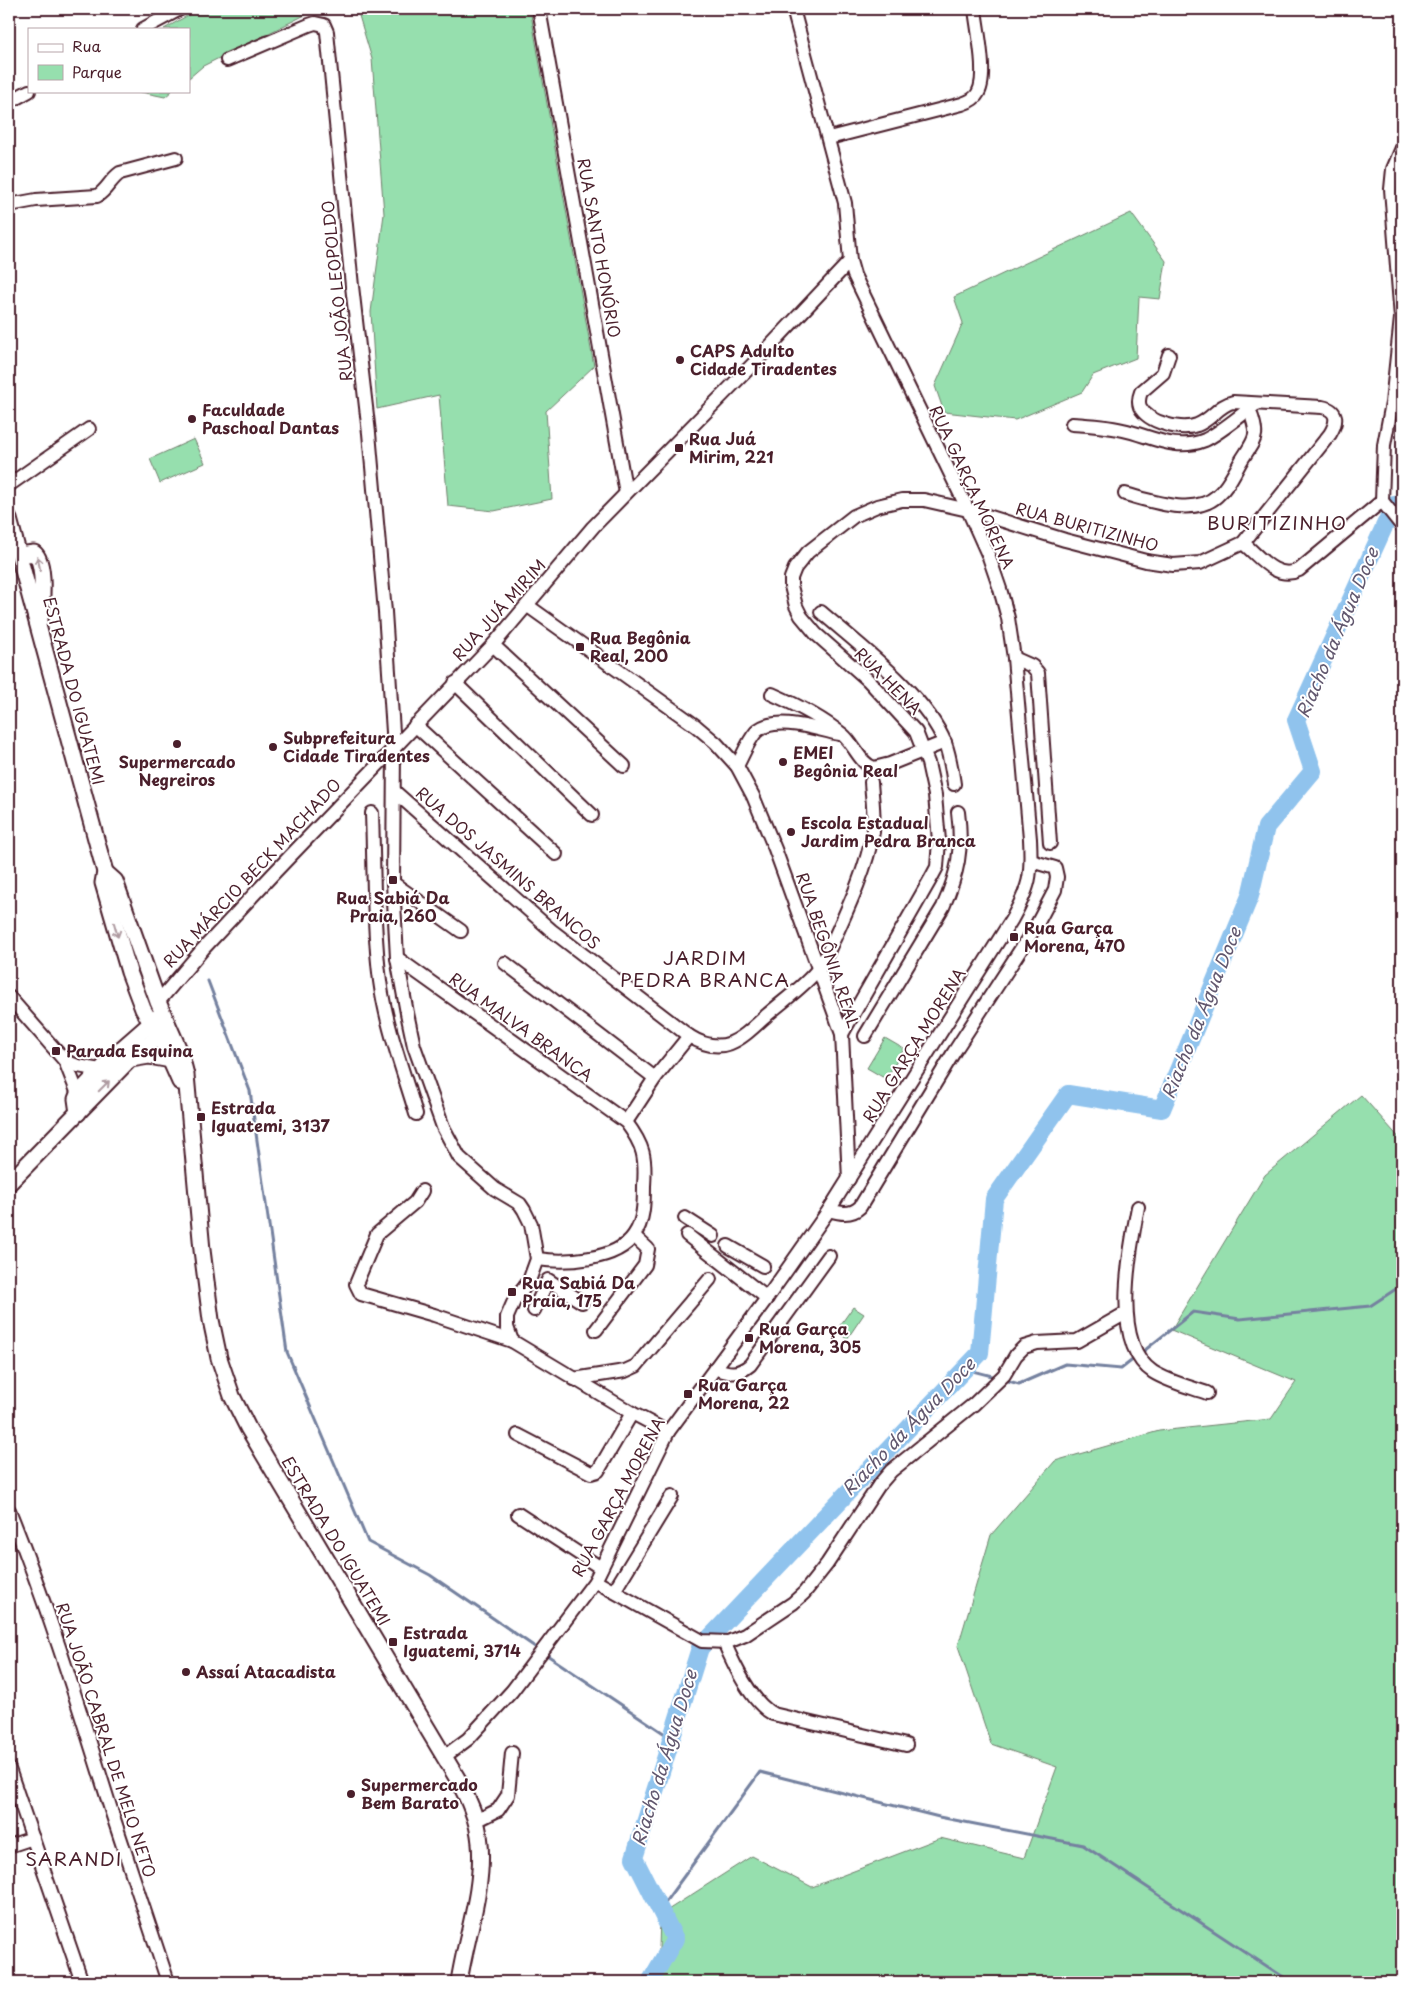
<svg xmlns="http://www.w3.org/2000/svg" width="1411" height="1991" viewBox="0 0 1411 1991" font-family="'Playpen Sans',sans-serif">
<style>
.green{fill:#96dfae;stroke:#707f6c}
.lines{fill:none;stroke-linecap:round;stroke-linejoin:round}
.stream{stroke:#74819f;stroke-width:3}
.river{stroke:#90c3ed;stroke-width:18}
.minor-casing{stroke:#4a1f2b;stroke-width:16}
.major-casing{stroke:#4a1f2b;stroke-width:19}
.minor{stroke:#fff;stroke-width:12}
.major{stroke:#fff;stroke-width:15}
.oneway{stroke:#ae9aa0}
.poi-dot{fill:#4a1f2b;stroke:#fff;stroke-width:2}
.labels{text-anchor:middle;stroke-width:4;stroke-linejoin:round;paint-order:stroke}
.street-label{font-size:16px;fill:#4a1f2b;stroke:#fff}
.poi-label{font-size:16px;font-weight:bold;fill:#4a1f2b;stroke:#fff;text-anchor:start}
.water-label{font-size:18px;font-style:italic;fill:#62586f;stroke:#fff}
.quarter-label{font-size:19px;letter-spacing:1px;fill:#4a1f2b;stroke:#fff}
</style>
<rect width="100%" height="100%" fill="#fff"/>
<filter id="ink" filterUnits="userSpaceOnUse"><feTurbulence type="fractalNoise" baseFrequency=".02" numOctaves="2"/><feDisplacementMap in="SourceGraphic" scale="10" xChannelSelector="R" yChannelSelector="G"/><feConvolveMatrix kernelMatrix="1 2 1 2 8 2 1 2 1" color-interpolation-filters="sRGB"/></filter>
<g filter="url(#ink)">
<g class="green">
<polygon points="199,9 317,9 203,66 189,78 189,29 164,29"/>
<polygon points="357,9 530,9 594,366 546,411 552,499 494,511 448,506 439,395 377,409 371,312 384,214 372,59"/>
<polygon points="136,91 172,91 165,97"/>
<polygon points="1131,213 1166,261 1160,299 1139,297 1136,358 1093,375 1082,392 1015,420 944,412 935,386 963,323 954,297"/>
<polygon points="194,439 205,463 160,483 150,459"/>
<polygon points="885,1038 904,1049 886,1079 867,1068"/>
<polygon points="1361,1095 1402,1141 1402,1982 658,1982 660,1915 752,1856 812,1887 940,1838 1024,1858 1057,1767 991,1744 958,1646 991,1535 1055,1461 1159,1431 1271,1419 1296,1382 1171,1330 1265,1175"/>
<polygon points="853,1307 864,1314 847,1339 836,1331"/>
</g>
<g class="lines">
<g class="stream">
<polyline points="1394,505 1402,486"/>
<polyline points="208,981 250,1091 287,1352 368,1542 430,1575 538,1649"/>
<polyline points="1140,1354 1193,1312 1240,1319 1370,1306 1402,1285"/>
<polyline points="965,1369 996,1377"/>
<polyline points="1005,1380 1019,1384 1065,1364 1121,1369 1135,1358"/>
<polyline points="544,1653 671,1738"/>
<polyline points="660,1909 760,1772 939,1817 1083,1845 1291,1982"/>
</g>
<polyline class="river" points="650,1982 675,1939 634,1858 700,1648 980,1353 994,1199 1068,1094 1162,1109 1250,896 1266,827 1313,771 1296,720 1394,505"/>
<defs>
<g id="minor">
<polyline points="539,9 626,493"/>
<polyline points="143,29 180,9"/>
<polyline points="227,60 309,25 315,23 324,25 327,32 352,286 369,433 385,612 394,747 393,883 397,958 407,1013 414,1046 443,1127 459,1157 495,1189 520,1204 524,1210 531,1224 537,1259 529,1281 514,1301 507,1317 507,1327 512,1341"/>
<polyline points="9,102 29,91"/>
<path d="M829 138 962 104C968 102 975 99 978 93 988 76 977 29 975 9"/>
<polyline points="1402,148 1393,169 1391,189 1401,318 1392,403 1384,445 1382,501 1402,526"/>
<path d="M9 205 36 200 97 196C107 190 110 180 120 173L176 158"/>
<path d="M1072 424C1089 425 1106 426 1123 430 1151 436 1175 452 1205 440 1220 433 1242 414 1256 404"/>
<polyline points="9,485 89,429"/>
<path d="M1125 494C1151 501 1194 517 1217 496 1228 487 1234 473 1241 461 1256 437 1260 437 1249 409"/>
<path d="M1243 543C1259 556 1276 581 1299 570L1382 501"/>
<polyline points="528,606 696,726 716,743 737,766 753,796 775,849 842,1034 849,1179"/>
<path d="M821 612C860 646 926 695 945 743 950 756 952 771 954 784"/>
<polyline points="493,645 624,766"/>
<polyline points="1014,658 1032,666 1038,673 1050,843"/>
<polyline points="455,683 592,815"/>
<path d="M772 694C797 705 821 717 843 735 854 744 860 764 874 768L890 764 945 742"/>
<polyline points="415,725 556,854"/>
<path d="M737 766C743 755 748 741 756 732 773 714 817 729 839 734"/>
<path d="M394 791 551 930 689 1036C724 1058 741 1039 767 1015 783 1001 806 985 818 969 825 961 829 949 834 939 849 906 867 867 873 832 875 815 872 798 871 782"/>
<path d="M372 813C374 869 373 926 380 981 386 1026 403 1070 416 1114"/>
<polyline points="393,883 461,931"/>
<path d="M397 958 626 1122C644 1146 646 1157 644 1186 644 1202 644 1221 634 1235 617 1261 564 1263 537 1259"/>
<polyline points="505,963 655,1078"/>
<polyline points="9,997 65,1061 78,1094"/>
<polyline points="158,1002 203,949 274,873 493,645 593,527 757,360 850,261"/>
<path d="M842 1034 930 880 937 867 939 841 935 795 928 763 916 732 868 680 816 634 801 616 796 606 791 586V578L795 568 808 552 854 516 877 506 902 500H924L968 510 1065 540 1146 561 1173 565 1200 563 1243 543 1330 434C1338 421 1338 410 1322 407L1233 402C1219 405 1211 420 1197 425 1182 431 1148 423 1140 407 1138 402 1139 397 1141 392L1163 373 1169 355"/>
<path d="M865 1036 943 907C958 873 963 850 958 812"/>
<polyline points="65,1061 78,1066 100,1070"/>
<polyline points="626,1122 655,1078 689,1036"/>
<polyline points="422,1191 415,1202 377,1234 356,1284 361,1294 434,1315 512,1341 632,1413 668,1432"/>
<path d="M1138 1207C1130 1249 1110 1344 1153 1372 1169 1382 1190 1387 1207 1393"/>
<path d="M829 1210C839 1213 851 1216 860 1207L954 1052 1036 926 1055 890 1057 877 1055 868 1031 861"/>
<polyline points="685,1218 713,1236"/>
<polyline points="687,1235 767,1298"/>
<polyline points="728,1246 763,1266"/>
<polyline points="534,1310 548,1280 582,1302"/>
<polyline points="596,1330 645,1265 648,1249 634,1236"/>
<path d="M715 1368C729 1374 738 1375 750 1365L829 1256"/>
<polyline points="574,1379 625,1371 636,1366 710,1279"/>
<polyline points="518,1435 591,1473 598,1471 632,1413"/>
<path d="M9 1510C49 1609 80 1711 112 1813 130 1869 150 1926 168 1982"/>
<polyline points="518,1514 601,1568"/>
<polyline points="595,1581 702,1641 728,1642 745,1635 793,1603 804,1593 827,1564 879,1485 891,1471 974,1404 1004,1375 1016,1355 1024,1347 1037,1343 1077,1341 1126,1313"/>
<polyline points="614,1591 672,1496"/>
<path d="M724 1642C734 1665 751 1702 773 1714L906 1745"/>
<path d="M445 1756 468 1739 512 1691 595 1581 668 1432 767 1298 829 1210 1012 919C1030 886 1032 876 1030 839L1014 658 1008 618 1000 589 989 557 968 510 854 275 850 261 845 203 793 9"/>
<polyline points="9,1769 82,1982"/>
<polyline points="476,1821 498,1810 508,1795 512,1753"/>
<polyline points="9,1846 33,1838"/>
</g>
<g id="major">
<polyline points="9,519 105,872 103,883 129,972 143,1009 165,1048 180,1082"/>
<path d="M19 555 34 553C46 561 42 606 40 620"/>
<path d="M105 872 115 881 158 1002 180 1052 186 1075 202 1250 211 1320 219 1358 232 1396 248 1428 457 1778C468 1798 478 1819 480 1843 484 1890 466 1936 459 1982"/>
<polyline points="131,1059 149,1056 171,1060"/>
<polyline points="78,1113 76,1099 78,1094 118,1052 158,1017"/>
<polyline points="9,1183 130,1059 165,1031"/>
</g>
</defs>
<use href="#minor" class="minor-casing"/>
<use href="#major" class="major-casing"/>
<use href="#minor" class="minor"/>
<use href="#major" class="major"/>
</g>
<defs><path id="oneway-shaft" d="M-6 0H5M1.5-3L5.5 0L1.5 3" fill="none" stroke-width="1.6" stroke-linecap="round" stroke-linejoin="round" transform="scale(1.25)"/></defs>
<g class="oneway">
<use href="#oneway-shaft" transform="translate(39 564) rotate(-102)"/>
<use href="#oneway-shaft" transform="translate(116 930) rotate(74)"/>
<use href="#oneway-shaft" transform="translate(104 1086) rotate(-45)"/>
</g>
</g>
<g class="poi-dot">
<circle cx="680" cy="360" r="5"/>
<circle cx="192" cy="419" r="5"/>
<rect x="674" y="443" width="10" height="10" rx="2.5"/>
<rect x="575" y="642" width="10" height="10" rx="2.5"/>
<circle cx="177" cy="744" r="5"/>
<circle cx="273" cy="747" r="5"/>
<circle cx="783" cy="762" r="5"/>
<circle cx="791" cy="832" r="5"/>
<rect x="388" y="875" width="10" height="10" rx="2.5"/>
<rect x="1009" y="932" width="10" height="10" rx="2.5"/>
<rect x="51" y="1046" width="10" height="10" rx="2.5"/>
<rect x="196" y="1112" width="10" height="10" rx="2.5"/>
<rect x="507" y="1287" width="10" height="10" rx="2.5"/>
<rect x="744" y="1333" width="10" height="10" rx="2.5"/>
<rect x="683" y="1389" width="10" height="10" rx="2.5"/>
<rect x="388" y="1637" width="10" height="10" rx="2.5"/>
<circle cx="186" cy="1672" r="5"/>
<circle cx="351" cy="1794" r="5"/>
</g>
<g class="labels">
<g class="street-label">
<text transform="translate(599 248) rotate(80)" y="6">RUA SANTO HONÓRIO</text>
<text transform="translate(337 291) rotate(-96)" y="6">RUA JOÃO LEOPOLDO</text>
<text transform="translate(972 487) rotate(65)" y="6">RUA GARÇA MORENA</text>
<text transform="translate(1087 527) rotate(15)" y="6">RUA BURITIZINHO</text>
<text transform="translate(499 610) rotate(-48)" y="6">RUA JUÁ MIRIM</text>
<text transform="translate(888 681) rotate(45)" y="6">RUA HENA</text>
<text transform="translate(74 691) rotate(75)" y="6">ESTRADA DO IGUATEMI</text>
<text transform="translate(508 868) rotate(41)" y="6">RUA DOS JASMINS BRANCOS</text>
<text transform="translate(252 873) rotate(-47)" y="6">RUA MÁRCIO BECK MACHADO</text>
<text transform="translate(828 950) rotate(71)" y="6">RUA BEGÔNIA REAL</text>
<text transform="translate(521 1027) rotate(36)" y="6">RUA MALVA BRANCA</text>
<text transform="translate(914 1045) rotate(-58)" y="6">RUA GARÇA MORENA</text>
<text transform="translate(618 1497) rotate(-62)" y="6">RUA GARÇA MORENA</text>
<text transform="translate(336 1541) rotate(59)" y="6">ESTRADA DO IGUATEMI</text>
<text transform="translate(106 1740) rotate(72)" y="6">RUA JOÃO CABRAL DE MELO NETO</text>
</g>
<g class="poi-label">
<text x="690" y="357">CAPS Adulto<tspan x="690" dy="18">Cidade Tiradentes</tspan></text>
<text x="202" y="416">Faculdade<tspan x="202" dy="18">Paschoal Dantas</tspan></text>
<text x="689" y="445">Rua Juá<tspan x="689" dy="18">Mirim, 221</tspan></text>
<text x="590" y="644">Rua Begônia<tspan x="590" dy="18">Real, 200</tspan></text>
<text x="283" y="744">Subprefeitura<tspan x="283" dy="18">Cidade Tiradentes</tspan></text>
<text x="793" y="759">EMEI<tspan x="793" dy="18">Begônia Real</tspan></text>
<text x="177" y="768" text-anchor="middle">Supermercado<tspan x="177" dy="18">Negreiros</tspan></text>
<text x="801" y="829">Escola Estadual<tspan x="801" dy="18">Jardim Pedra Branca</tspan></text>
<text x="393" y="904" text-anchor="middle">Rua Sabiá Da<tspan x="393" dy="18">Praia, 260</tspan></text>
<text x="1024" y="934">Rua Garça<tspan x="1024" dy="18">Morena, 470</tspan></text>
<text x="66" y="1057">Parada Esquina</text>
<text x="211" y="1114">Estrada<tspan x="211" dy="18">Iguatemi, 3137</tspan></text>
<text x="522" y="1289">Rua Sabiá Da<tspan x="522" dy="18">Praia, 175</tspan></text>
<text x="759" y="1335">Rua Garça<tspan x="759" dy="18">Morena, 305</tspan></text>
<text x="698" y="1391">Rua Garça<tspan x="698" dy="18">Morena, 22</tspan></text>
<text x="403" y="1639">Estrada<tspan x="403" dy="18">Iguatemi, 3714</tspan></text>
<text x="196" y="1678">Assaí Atacadista</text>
<text x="361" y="1791">Supermercado<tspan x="361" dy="18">Bem Barato</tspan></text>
</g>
<g class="water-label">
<text transform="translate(1338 633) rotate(-67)" y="6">Riacho da Água Doce</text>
<text transform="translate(1202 1013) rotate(-68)" y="6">Riacho da Água Doce</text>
<text transform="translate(909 1427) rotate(-46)" y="6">Riacho da Água Doce</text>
<text transform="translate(665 1758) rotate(-73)" y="6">Riacho da Água Doce</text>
</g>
<g class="quarter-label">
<text x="1277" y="530">BURITIZINHO</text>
<text x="705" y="965">JARDIM<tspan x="705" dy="22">PEDRA BRANCA</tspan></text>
<text x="74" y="1866">SARANDI</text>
</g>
</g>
<rect width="1411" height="1991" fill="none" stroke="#fff" stroke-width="30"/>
<rect x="15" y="15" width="1381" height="1961" fill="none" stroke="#4a1f2b" stroke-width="2" filter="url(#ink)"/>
<rect x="28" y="28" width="162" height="65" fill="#ffffff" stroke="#b7a5aa"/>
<rect x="38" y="44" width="25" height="8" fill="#ffffff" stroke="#b7a5aa"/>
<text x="72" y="52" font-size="15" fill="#4a1f2b">Rua</text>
<rect x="38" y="65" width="25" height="15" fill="#96dfae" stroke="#b7a5aa"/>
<text x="72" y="78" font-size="15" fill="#4a1f2b">Parque</text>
</svg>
